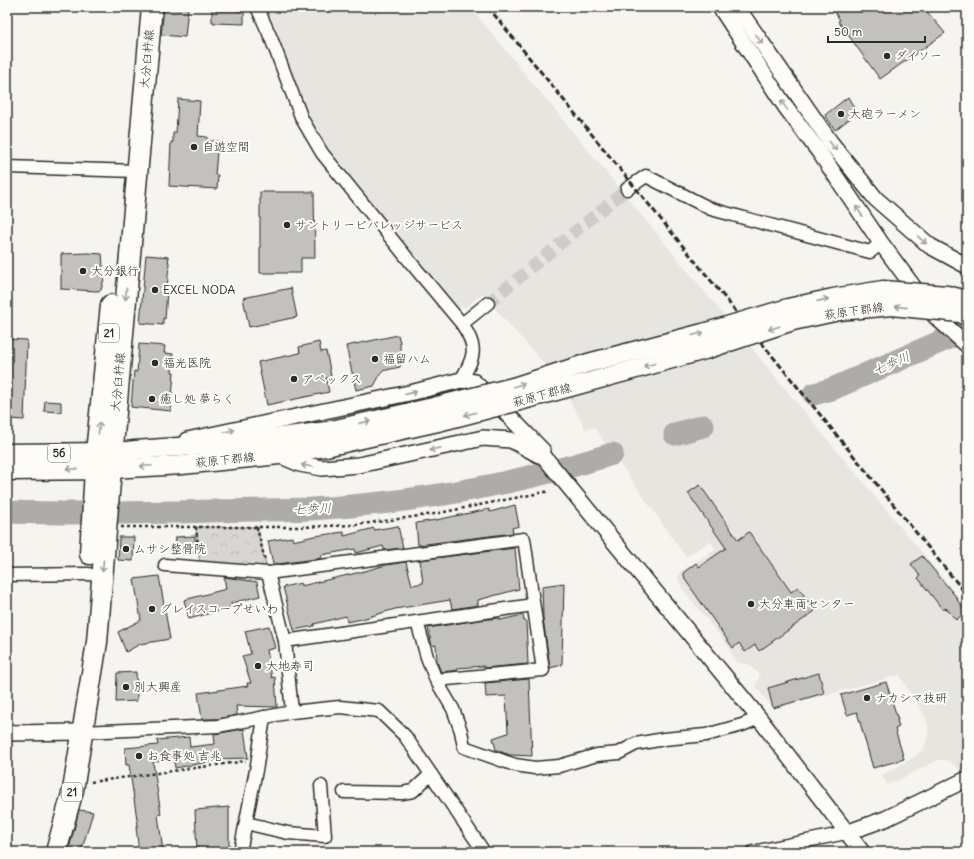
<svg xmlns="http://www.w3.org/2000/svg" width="974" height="859" viewBox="0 0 974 859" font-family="Delius,'Klee One',sans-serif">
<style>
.built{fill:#e6e5e0}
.park{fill:url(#park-crowns);stroke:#81807e}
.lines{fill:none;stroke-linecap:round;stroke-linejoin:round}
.river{stroke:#adaca9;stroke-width:23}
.building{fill:#c2c1be;stroke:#2b2b2b}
.minor-tunnel{stroke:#cdccc8;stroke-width:12;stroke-dasharray:12 6;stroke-linecap:butt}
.minor-casing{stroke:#2b2b2b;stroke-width:15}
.tertiary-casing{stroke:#2b2b2b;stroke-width:18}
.secondary-casing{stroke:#2b2b2b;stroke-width:21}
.primary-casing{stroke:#2b2b2b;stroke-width:23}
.path{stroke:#2b2b2b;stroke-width:2.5;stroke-dasharray:3 3;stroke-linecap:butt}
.minor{stroke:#fdfcf7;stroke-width:12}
.tertiary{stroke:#fdfcf7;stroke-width:15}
.secondary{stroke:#fdfcf7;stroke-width:18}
.primary{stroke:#fdfcf7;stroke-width:20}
.rail{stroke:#2b2b2b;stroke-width:3;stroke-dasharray:6 3;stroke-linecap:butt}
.secondary-bridge-casing{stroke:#2b2b2b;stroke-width:21;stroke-linecap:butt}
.secondary-bridge{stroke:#fdfcf7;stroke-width:18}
.oneway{stroke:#9e9e9b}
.poi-dot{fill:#2b2b2b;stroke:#fdfcf7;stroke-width:1.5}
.labels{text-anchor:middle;stroke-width:4;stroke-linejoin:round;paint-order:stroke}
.shield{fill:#fdfcf7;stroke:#6a6a68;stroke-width:1}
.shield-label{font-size:11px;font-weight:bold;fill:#2b2b2b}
.poi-label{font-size:12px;fill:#2b2b2b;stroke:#fdfcf7;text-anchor:start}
.street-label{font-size:12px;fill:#2b2b2b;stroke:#fdfcf7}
.water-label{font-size:13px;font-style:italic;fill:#585857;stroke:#fdfcf7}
</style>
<defs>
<pattern id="park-crowns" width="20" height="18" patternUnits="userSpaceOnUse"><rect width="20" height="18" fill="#d7d6d2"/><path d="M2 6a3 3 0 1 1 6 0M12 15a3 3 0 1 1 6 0" fill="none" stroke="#b9b8b4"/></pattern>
</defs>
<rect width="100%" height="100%" fill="#f5f4ef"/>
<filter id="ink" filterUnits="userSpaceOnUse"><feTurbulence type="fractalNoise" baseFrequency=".025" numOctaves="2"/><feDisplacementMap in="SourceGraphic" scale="8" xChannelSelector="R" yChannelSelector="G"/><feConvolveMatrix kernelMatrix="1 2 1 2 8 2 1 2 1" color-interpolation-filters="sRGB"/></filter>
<g filter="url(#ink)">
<polygon class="built" points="264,7 470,7 737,331 928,560 967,609 967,782 960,770 953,764 946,760 938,760 888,785 882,775 908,761 923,750 927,740 928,732 928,725 926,718 899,675 774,709 755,686 760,675 748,664 736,663 729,647 682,588 679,581 678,576 680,572 716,549 710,541 686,557 594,427 586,430 558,379 482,294 466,307 458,307 385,219 319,136 300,97"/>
<polygon class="park" points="196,527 257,527 268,573 200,567"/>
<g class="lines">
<g class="river">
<polyline points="814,394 832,389 967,330"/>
<polyline points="675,434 703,426"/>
<path d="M7 512C76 514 144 513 212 511 245 510 278 510 311 509 412 503 514 485 612 454"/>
</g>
</g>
<g class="building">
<polygon points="164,7 188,7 185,37 161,35"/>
<polygon points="212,7 237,7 237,11 244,11 244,24 214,23 214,22 212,22"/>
<polygon points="831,7 923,7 945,33 880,79 838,21 840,20"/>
<polygon points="848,97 857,113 835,130 825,115"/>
<polygon points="178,99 200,101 198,136 207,137 207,141 219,141 218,152 217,152 215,175 218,175 217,189 169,186 171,142 173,142 173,133 176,133"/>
<polygon points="260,192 314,192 315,258 301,258 301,273 260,273"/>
<polygon points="88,253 102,254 104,279 101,290 97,291 61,289 61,254"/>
<polygon points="146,255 169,257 168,262 169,262 165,319 163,318 163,325 140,323"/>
<polygon points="291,288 297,317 249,327 243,298"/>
<polygon points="398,335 400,342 400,367 382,371 374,386 356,390 346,346"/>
<polygon points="7,339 27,340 24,420 7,419"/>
<polygon points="319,342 321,352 326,351 329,365 331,377 326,378 329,392 267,405 258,362 300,353 299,347"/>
<polygon points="139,344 165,346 164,353 173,354 172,372 174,372 171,411 131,407 134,371 137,372"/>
<polygon points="45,401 61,402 61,412 44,411"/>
<polygon points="700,485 738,540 749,532 791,592 798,587 815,611 759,651 755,645 745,652 739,643 733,648 684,578 685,577 683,573 696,563 699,567 726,548 688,493"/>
<polygon points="515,505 519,526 512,528 513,533 418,545 416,523 436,520 489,509 490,512"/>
<polygon points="398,526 403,548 384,550 383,546 356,553 355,549 321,555 322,558 278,564 278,563 273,564 268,541 292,537 293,541 314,536 344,532 344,536 374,528 374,530"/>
<polygon points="195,536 195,553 175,554 176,537"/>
<polygon points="119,537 134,537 133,561 118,560"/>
<polygon points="515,548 519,589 478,600 478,605 452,609 450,600 395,609 362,619 347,622 346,616 314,624 314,626 294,630 283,587 301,583 301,586 365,571 386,565 406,562 412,585 423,583 420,560"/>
<polygon points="922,556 958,599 957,600 966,611 956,620 946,608 943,610 918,578 920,576 911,564"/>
<polygon points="159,576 170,639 140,644 126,652 118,632 141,620 134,579"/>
<polygon points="224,577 257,582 260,596 231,603 232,607 189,619 184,600 226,589"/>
<polygon points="564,583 562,665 550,668 543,618 542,586"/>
<polygon points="523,615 524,621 526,621 528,664 484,668 484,666 457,668 458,670 441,672 437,662 436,645 432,646 428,628 479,620 500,618 500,620"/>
<polygon points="269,626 275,648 267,650 272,678 275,677 277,707 236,706 237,715 217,719 202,719 198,693 248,686 247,683 251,683 242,656 251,654 245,631"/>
<polygon points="136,672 137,701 116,702 117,673"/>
<polygon points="819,673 824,693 773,708 768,688"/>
<polygon points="529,679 532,756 510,755 496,750 493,738 508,733 506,696 486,697 485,683"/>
<polygon points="886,682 898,720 897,720 899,727 895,729 904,759 873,768 857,712 847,715 841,695"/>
<polygon points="244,729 248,758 214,759 214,761 175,768 174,758 153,762 161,814 158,815 163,851 139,852 136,827 138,826 129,765 126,765 125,748 158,745 157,740 189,737 190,747 215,744 214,734"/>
<polygon points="229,807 229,851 197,852 195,810"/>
<polygon points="79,810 93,812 81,852 76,852 69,849"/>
</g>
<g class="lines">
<polyline class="minor-tunnel" points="488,303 627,189"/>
<defs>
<g id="minor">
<polyline points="257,7 271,38 302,119 322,153 412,264 462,324 488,303"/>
<polyline points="7,167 137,171"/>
<polyline points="627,189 646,176 711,209 870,252 881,243"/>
<path d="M461 380C475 356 478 348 462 324"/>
<polyline points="165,565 268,573"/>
<polyline points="7,575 89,574"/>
<polyline points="417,622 427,657 436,680 453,709 461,731 464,747 515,765 535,768 559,766 597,755 619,753 636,744 664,739 706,735 742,725 759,718"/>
<polyline points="285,641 533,605"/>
<polyline points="292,712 285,641 268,573 524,539 543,670 436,680"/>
<polyline points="82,732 218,726 292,712 340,707 379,711 405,736 484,852"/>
<polyline points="344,792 402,793 413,791 431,774"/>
<polyline points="246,823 288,833 325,836 321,786"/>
<polyline points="240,852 257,765 264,717"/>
<polyline points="753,852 846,833"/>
</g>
<g id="tertiary">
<polyline points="720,7 785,106 820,153 881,243 935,316 967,345"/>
<polyline points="737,7 831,143 876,199 930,246 967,266"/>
<polyline points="187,440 414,392 461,380 474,382 505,412 543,451 539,455 511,440 483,438 359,465 322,468 300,464 279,455"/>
<polyline points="541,453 759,718 862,852"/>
<polyline points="7,733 82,732"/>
<polyline points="846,833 885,819 967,779"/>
</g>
<g id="secondary">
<polyline points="112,453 135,450 235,443 327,431"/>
<polyline points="111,469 182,465 279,455 326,447"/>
</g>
<g id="primary">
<polyline points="7,454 109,453"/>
<polyline points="7,470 109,469"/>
<polyline points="90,554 96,453 111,305"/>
<polyline points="56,852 73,790 97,642 111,469 152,7"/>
</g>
</defs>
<use href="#minor" class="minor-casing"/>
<use href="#tertiary" class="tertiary-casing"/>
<use href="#secondary" class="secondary-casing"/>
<use href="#primary" class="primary-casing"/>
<g class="path">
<polyline points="121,527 300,527 355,525 434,514 550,491"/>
<polyline points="196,527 199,557"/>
<polyline points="257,527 265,561"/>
<polyline points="91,782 246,761"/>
</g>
<use href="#minor" class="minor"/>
<use href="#tertiary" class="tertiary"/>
<use href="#secondary" class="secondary"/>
<use href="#primary" class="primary"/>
<polyline class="rail" points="488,7 967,595"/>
<defs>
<g id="secondary-bridge">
<polyline points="327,431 433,407 513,387 588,363 703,333 788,308 833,298 883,290 947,295 967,300"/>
<polyline points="326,447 438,422 516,402 705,350 793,321 839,311 892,306 960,313 967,316"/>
</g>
</defs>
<use href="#secondary-bridge" class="secondary-bridge-casing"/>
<use href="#secondary-bridge" class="secondary-bridge"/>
</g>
<defs><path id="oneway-shaft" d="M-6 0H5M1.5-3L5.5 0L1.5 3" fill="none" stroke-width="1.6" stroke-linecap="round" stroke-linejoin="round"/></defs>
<g class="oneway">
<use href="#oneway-shaft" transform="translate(759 39) rotate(55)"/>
<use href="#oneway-shaft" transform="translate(784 105) rotate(-125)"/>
<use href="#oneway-shaft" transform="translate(833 146) rotate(52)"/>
<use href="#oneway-shaft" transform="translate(859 211) rotate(-124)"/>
<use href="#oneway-shaft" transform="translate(922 240) rotate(41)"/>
<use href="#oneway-shaft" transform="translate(126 294) rotate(95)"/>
<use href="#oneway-shaft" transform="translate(823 300) rotate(-13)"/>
<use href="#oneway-shaft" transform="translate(901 307) rotate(-174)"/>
<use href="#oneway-shaft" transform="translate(774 328) rotate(162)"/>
<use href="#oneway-shaft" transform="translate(698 334) rotate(-15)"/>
<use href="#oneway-shaft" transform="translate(649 365) rotate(165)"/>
<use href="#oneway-shaft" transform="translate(519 385) rotate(-18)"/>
<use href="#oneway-shaft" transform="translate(411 393) rotate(-13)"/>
<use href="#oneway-shaft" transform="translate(470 414) rotate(166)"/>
<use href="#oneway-shaft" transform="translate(365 422) rotate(-13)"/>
<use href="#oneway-shaft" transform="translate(99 428) rotate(-84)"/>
<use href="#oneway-shaft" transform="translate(229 431) rotate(-12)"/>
<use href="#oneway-shaft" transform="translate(435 449) rotate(168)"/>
<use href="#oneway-shaft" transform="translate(146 466) rotate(177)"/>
<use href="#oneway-shaft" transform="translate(307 466) rotate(-170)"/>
<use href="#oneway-shaft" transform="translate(72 469) rotate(180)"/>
<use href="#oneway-shaft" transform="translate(103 566) rotate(95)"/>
</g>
</g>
<g class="poi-dot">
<circle cx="887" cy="56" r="4"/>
<circle cx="841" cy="114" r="4"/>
<circle cx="194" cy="147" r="4"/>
<circle cx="287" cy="225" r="4"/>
<circle cx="83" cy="271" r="4"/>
<circle cx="155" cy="290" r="4"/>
<circle cx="375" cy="359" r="4"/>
<circle cx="155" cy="363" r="4"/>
<circle cx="294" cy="379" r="4"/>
<circle cx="152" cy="399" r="4"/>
<circle cx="126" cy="549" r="4"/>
<circle cx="751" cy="604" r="4"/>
<circle cx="152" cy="609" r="4"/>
<circle cx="258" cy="666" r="4"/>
<circle cx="126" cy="687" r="4"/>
<circle cx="867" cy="698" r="4"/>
<circle cx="139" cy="756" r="4"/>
</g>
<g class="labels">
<g class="shield">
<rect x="99" y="324" width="20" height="18" rx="3"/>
<rect x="48" y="444" width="22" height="18" rx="3"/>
<rect x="62" y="783" width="20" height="18" rx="3"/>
</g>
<g class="shield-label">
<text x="109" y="337">21</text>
<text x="59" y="457">56</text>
<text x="72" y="796">21</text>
</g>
<g class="poi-label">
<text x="895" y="60">ダイソー</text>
<text x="849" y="118">大砲ラーメン</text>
<text x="202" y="151">自遊空間</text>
<text x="295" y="229">サントリービバレッジサービス</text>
<text x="91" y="275">大分銀行</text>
<text x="163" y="294">EXCEL NODA</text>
<text x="383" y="363">福留ハム</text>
<text x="163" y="367">福光医院</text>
<text x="302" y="383">アペックス</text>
<text x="160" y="403">癒し処 夢らく</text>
<text x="134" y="553">ムサシ整骨院</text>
<text x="759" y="608">大分車両センター</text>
<text x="160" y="613">グレイスコープせいわ</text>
<text x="266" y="670">大地寿司</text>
<text x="134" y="691">別大興産</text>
<text x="875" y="702">ナカシマ技研</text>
<text x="147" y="760">お食事処 吉兆</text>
</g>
<g class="street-label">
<text transform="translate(147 59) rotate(-85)" y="4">大分臼杵線</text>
<text transform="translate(854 311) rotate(-8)" y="4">萩原下郡線</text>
<text transform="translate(118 382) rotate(-85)" y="4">大分臼杵線</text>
<text transform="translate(542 395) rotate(-15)" y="4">萩原下郡線</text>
<text transform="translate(225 460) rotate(-6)" y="4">萩原下郡線</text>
</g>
<g class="water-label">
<text transform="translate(891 363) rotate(-24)" y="5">七歩川</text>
<text transform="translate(312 508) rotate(-3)" y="5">七歩川</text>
</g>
</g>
<rect width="974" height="859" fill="none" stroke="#fdfcf7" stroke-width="24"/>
<rect x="12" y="12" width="950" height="835" fill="none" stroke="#2b2b2b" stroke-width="1.5" filter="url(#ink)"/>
<path d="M828 36v6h97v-6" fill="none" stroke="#2b2b2b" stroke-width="2"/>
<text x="834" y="36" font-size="12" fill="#2b2b2b" stroke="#fdfcf7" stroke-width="3" paint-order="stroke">50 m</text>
</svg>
